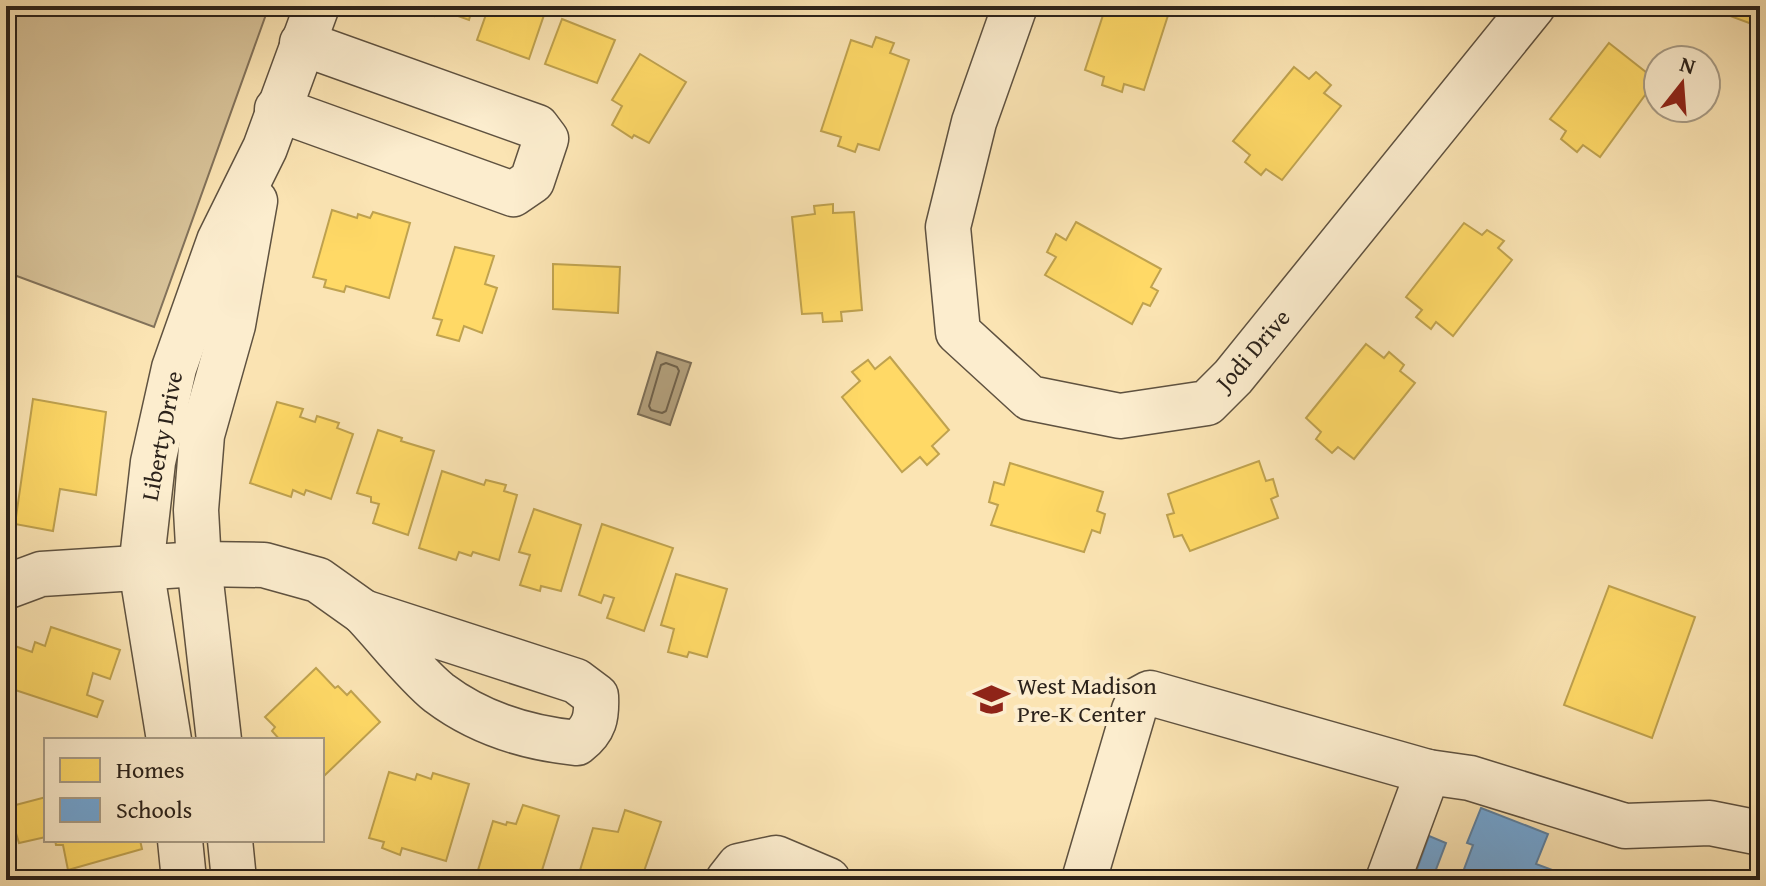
<svg xmlns="http://www.w3.org/2000/svg" width="1766" height="886" viewBox="0 0 1766 886" font-family="'Gentium Book Plus',serif">
<style>
.green{fill:#d8c399;stroke:#82725a;stroke-width:2}
.water{fill:#b4a27f;stroke:#7d6f57;stroke-width:2}
.homes{fill:#ffd966;stroke:#bfa24f;stroke-width:2}
.schools{fill:#6fa8dc;stroke:#5b80a2;stroke-width:2}
.lines{fill:none;stroke-linecap:round;stroke-linejoin:round}
.shore{stroke:#70624c;stroke-width:2}
.minor-casing{stroke:#5f5240;stroke-width:47}
.minor{stroke:#fcedce;stroke-width:44}
.labels{text-anchor:middle;stroke-width:8;stroke-linejoin:round;paint-order:stroke}
.street-label{font-size:24px;fill:#2b221a;stroke:#fcedce}
.poi-label{font-size:24px;fill:#2b221a;stroke:#fcedce;text-anchor:start}
</style>
<rect width="100%" height="100%" fill="#fbe4b3"/>
<filter id="stains"><feTurbulence type="fractalNoise" baseFrequency=".0025" numOctaves="4"/><feColorMatrix values="0 0 0 0 .2 0 0 0 0 .09 0 0 0 0 .02 0 0 0 .5 -.17"/></filter>
<radialGradient id="worn" r=".72"><stop offset=".6" stop-color="#630" stop-opacity="0"/><stop offset="1" stop-color="#630" stop-opacity=".3"/></radialGradient>
<polygon class="green" points="6,6 269,6 154,327 6,272"/>
<polygon class="water" points="657,352 691,363 670,425 638,414"/>
<g class="homes">
<polygon points="428,6 473,6 469,20 436,8 434,16 425,13"/>
<polygon points="489,6 529,6 545,12 529,59 477,40"/>
<polygon points="1106,6 1171,6 1144,90 1124,84 1122,92 1102,85 1104,77 1085,70"/>
<polygon points="1724,6 1760,6 1760,27 1722,13"/>
<polygon points="562,19 615,40 597,83 545,64"/>
<polygon points="876,37 894,43 890,53 909,60 879,150 858,144 855,152 838,146 841,137 821,131 851,40 872,47"/>
<polygon points="1609,43 1656,80 1600,157 1583,145 1577,152 1561,139 1566,131 1550,119"/>
<polygon points="640,54 686,82 649,143 634,135 632,138 612,125 622,106 612,100"/>
<polygon points="1294,67 1309,79 1316,72 1331,85 1324,93 1341,106 1282,180 1266,169 1261,175 1245,162 1250,155 1233,141"/>
<polygon points="833,204 833,213 854,212 862,310 841,312 842,321 823,322 822,313 802,314 792,217 815,214 814,206"/>
<polygon points="332,210 357,218 358,214 370,218 373,212 410,223 389,298 346,286 344,292 324,287 326,280 313,277"/>
<polygon points="1076,222 1161,269 1151,287 1158,291 1150,306 1143,303 1132,324 1045,275 1056,257 1047,252 1056,234 1066,240"/>
<polygon points="1464,223 1482,235 1487,230 1504,241 1498,248 1512,260 1453,336 1436,322 1431,329 1416,317 1422,310 1406,297"/>
<polygon points="455,247 494,256 485,284 497,288 482,333 464,326 459,341 437,335 442,320 433,318"/>
<polygon points="553,264 620,267 618,313 553,309"/>
<polygon points="1366,344 1384,358 1389,352 1404,365 1400,371 1415,383 1354,459 1338,447 1332,453 1316,439 1321,432 1306,418"/>
<polygon points="890,357 949,430 932,446 939,454 927,465 920,457 902,472 842,397 860,381 852,372 868,360 875,369"/>
<polygon points="1760,392 1760,412 1752,409"/>
<polygon points="33,399 106,412 96,495 60,489 53,531 15,524"/>
<polygon points="277,402 303,409 300,417 315,422 317,416 339,423 337,428 353,434 331,499 306,490 304,495 293,490 291,497 250,483"/>
<polygon points="378,430 402,438 401,441 434,451 408,535 373,523 379,504 371,502 371,497 357,493"/>
<polygon points="1259,461 1266,481 1273,479 1278,496 1271,499 1278,518 1190,551 1182,535 1174,537 1167,515 1174,513 1168,494"/>
<polygon points="1010,463 1103,492 1097,511 1105,514 1100,533 1092,530 1084,552 991,525 998,505 989,502 994,482 1004,485"/>
<polygon points="442,471 484,485 486,480 506,485 504,491 517,495 499,560 473,552 471,556 459,552 456,560 419,548"/>
<polygon points="534,509 581,525 561,591 541,586 540,591 520,585 530,555 519,552"/>
<polygon points="602,524 673,548 644,631 607,618 614,598 604,595 601,603 579,595"/>
<polygon points="676,574 727,589 707,657 689,652 687,657 668,652 674,629 661,625"/>
<polygon points="1609,586 1695,617 1652,738 1564,705"/>
<polygon points="51,627 120,650 110,679 93,673 87,695 103,701 97,717 6,687 6,643 32,652 35,642 45,646"/>
<polygon points="316,668 335,688 338,686 347,695 351,691 380,722 323,777 322,740 280,740 272,731 275,727 265,717"/>
<polygon points="389,772 415,780 417,774 431,779 433,773 469,784 446,861 402,848 400,855 382,848 384,842 369,838"/>
<polygon points="46,797 46,837 19,843 8,807"/>
<polygon points="523,805 559,816 539,880 475,880 493,821 506,825 507,822 516,824"/>
<polygon points="625,810 661,822 641,880 577,880 593,828 618,832"/>
<polygon points="55,840 140,840 142,849 68,870 63,845 56,845"/>
</g>
<g class="schools">
<polygon points="1481,808 1548,834 1536,864 1579,880 1460,880 1473,845 1467,843"/>
<polygon points="1429,836 1446,843 1432,880 1413,880"/>
</g>
<g class="lines">
<polygon class="shore" points="666,363 677,367 679,371 666,411 662,413 651,410 649,406 661,365"/>
<defs>
<g id="minor">
<polyline points="1015,6 974,122 948,227 958,332 1030,398 1120,416 1207,403 1233,377 1533,6"/>
<polyline points="277,109 513,194 532,181 546,139 537,127 302,43"/>
<polyline points="6,587 41,574 199,564 264,565 318,580 363,612"/>
<path d="M363 612 576 681 596 696C597 717 595 729 577 743 527 738 480 724 439 693 415 674 385 635 363 612Z"/>
<polyline points="169,740 141,568 153,462 174,368 219,241 265,148 317,6"/>
<polyline points="219,740 199,564 196,510 202,435 233,325 255,201"/>
<polyline points="180,840 184,880"/>
<polyline points="230,840 234,880"/>
<polyline points="728,880 739,866 776,858 828,880"/>
<polyline points="1084,880 1134,710 1139,699 1150,693 1428,772 1470,778 1625,826 1710,823 1760,833"/>
<polyline points="1388,880 1428,772"/>
</g>
</defs>
<use href="#minor" class="minor-casing"/>
<use href="#minor" class="minor"/>
</g>
<defs>
<symbol id="school-bare" viewBox="-9 -9 18 18"><path d="M0-5L7-2L0 1L-7-2ZM-4 1L0 2.5L4 1V4Q0 6-4 4Z" fill="#8f2418" stroke="#fcedce" stroke-width="2.5" paint-order="stroke"/></symbol>
</defs>
<g fill-rule="evenodd">
<use href="#school-bare" x="966" y="674" width="51" height="51"/>
</g>
<g class="labels">
<g class="street-label">
<text transform="translate(1253 350) rotate(-49)" y="8">Jodi Drive</text>
<text transform="translate(162 436) rotate(-79)" y="8">Liberty Drive</text>
</g>
<g class="poi-label">
<text x="1017" y="694">West Madison<tspan x="1017" dy="28">Pre-K Center</tspan></text>
</g>
</g>
<rect width="1766" height="886" fill="none" stroke="#fbe4b3" stroke-width="32"/>
<rect x="8" y="8" width="1750" height="870" fill="none" stroke="#2b221a" stroke-width="4"/>
<rect x="16" y="16" width="1734" height="854" fill="none" stroke="#2b221a" stroke-width="2"/>
<rect x="44" y="738" width="280" height="104" fill="#fcedce" stroke="#a89c86" stroke-width="2"/>
<rect x="60" y="758" width="40" height="24" fill="#ffd966" stroke="#a89c86" stroke-width="2"/>
<text x="116" y="778" font-size="24" fill="#2b221a">Homes</text>
<rect x="60" y="798" width="40" height="24" fill="#6fa8dc" stroke="#a89c86" stroke-width="2"/>
<text x="116" y="818" font-size="24" fill="#2b221a">Schools</text>
<g transform="translate(1682 84) rotate(17)"><circle r="38" fill="#fcedce" stroke="#a89c86" stroke-width="2"/>
<path d="M0-6L14 30L0 20L-14 30Z" fill="#8f2418"/>
<text y="-12" font-size="22" font-weight="bold" text-anchor="middle" fill="#2b221a">N</text>
</g>
<rect width="100%" height="100%" filter="url(#stains)"/>
<rect width="100%" height="100%" fill="url(#worn)"/>
</svg>
